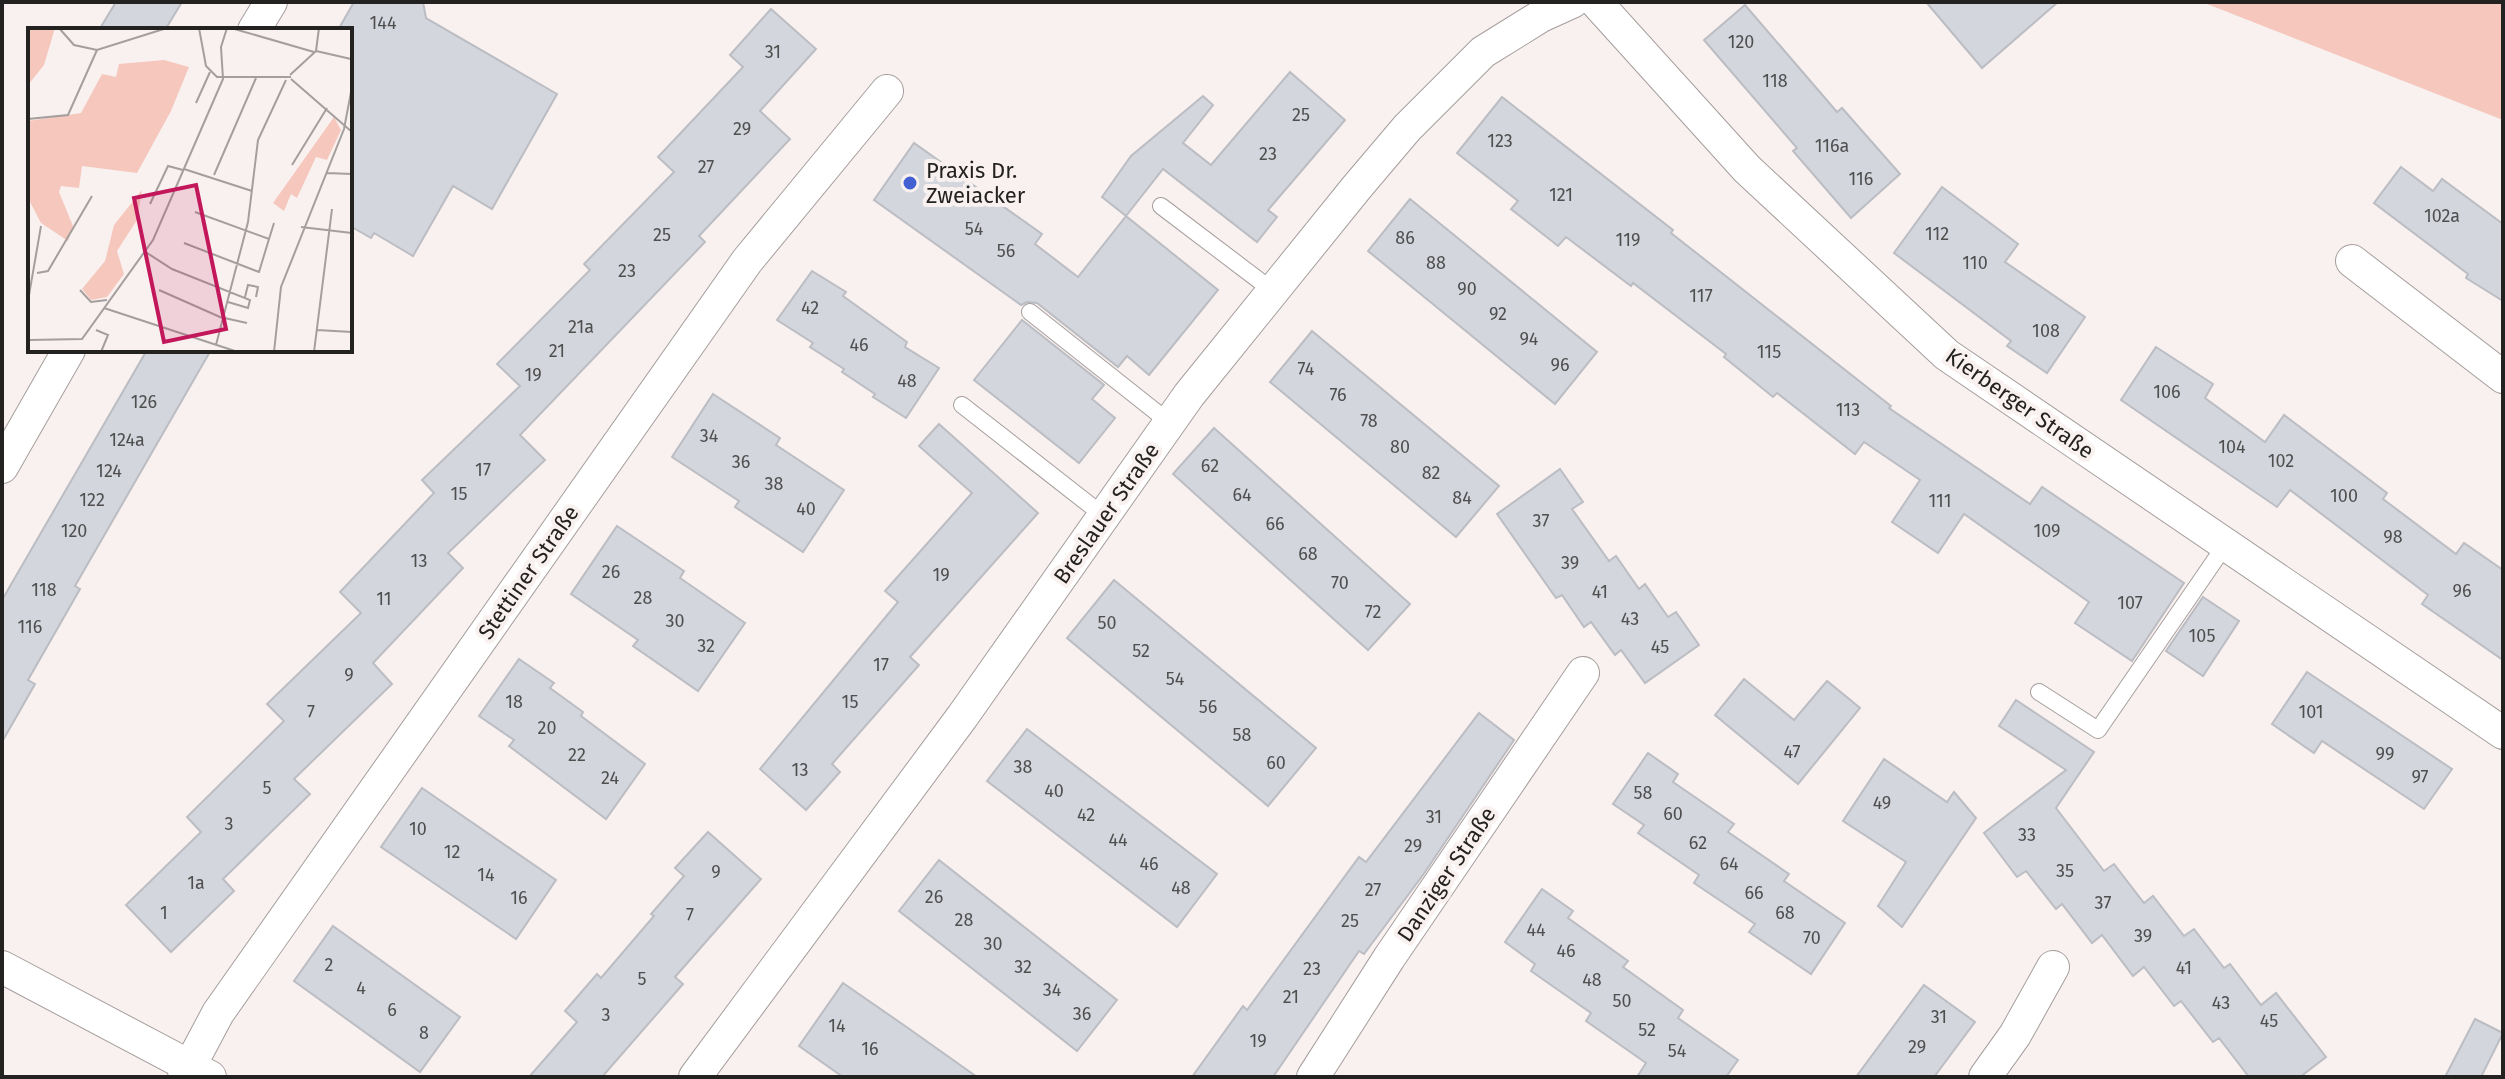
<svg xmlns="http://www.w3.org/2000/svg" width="2505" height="1079" viewBox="0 0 2505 1079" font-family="'Fira Sans',sans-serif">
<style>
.green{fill:#f5c7bd}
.building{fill:#d3d6dc;stroke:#bbbdc3;stroke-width:2}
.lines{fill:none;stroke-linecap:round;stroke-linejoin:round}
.lane-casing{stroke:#a59e9d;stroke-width:18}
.street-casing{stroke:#a59e9d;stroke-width:34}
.lane{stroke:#fff;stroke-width:16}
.street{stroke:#fff;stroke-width:32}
.poi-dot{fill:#4461d4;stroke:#f9f1ef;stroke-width:3}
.labels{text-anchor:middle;stroke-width:8;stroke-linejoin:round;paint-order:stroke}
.number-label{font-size:18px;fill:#504f50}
.poi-label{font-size:22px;fill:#242221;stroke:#f9f1ef;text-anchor:start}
.street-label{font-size:22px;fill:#242221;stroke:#f9f1ef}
.inset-road{fill:none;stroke:#a49e9d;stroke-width:2}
.view{fill:#c2185b;fill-opacity:0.15;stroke:#c2185b;stroke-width:4}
.inset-edge{fill:none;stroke:#242221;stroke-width:4}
</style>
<rect width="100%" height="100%" fill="#f9f1ef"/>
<polygon class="green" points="2202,2 2501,2 2503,120"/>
<g class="building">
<polygon points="116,2 182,2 165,30 99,30"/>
<polygon points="354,2 423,2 426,18 557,94 492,209 453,186 413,256 374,233 371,238 350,226 350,30 338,30"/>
<polygon points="1926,2 2058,2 1982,68"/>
<polygon points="1745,5 1837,112 1842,108 1900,174 1851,218 1793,151 1797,148 1704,40"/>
<polygon points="771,9 816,49 760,111 790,139 699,236 705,242 520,435 545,460 448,553 463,568 373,663 392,684 294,779 310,794 223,879 234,891 171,952 126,905 201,832 187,817 284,721 267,704 361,613 340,592 434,493 422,480 520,386 497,364 590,270 584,264 674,172 658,157 743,67 730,55"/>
<polygon points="1290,72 1345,120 1268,210 1277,217 1257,242 1163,169 1126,216 1218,290 1149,375 1127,356 1118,367 1037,303 1027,302 1021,305 874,200 914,143 1042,234 1035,244 1078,277 1126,216 1102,197 1131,156 1203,96 1213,105 1183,143 1211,165"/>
<polygon points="1502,97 1673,230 1671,233 1891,406 1889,408 2030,504 2042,487 2184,583 2132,661 2075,623 2089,602 1964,514 1938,553 1892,522 1920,480 1864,442 1855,454 1777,393 1773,397 1724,357 1726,354 1633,283 1631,286 1566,237 1558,246 1511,209 1518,201 1457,153"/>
<polygon points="2401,167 2433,191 2442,179 2503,224 2503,301 2466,278 2468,274 2374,203"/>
<polygon points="1942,187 2018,244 2005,262 2085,317 2047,373 2007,346 2011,341 1894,253"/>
<polygon points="1410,199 1597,352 1555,404 1368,251"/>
<polygon points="812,271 846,292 843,296 907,342 905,347 939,368 906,418 873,397 875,394 842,372 844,369 810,347 813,343 777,320"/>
<polygon points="1022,320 1104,385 1092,399 1115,418 1079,463 974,380"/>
<polygon points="1312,331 1499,486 1456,537 1270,382"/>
<polygon points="2156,347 2213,384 2205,398 2265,442 2284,415 2387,493 2383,499 2456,554 2464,543 2503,570 2503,660 2422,604 2428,595 2290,490 2277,507 2121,400"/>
<polygon points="147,350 211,350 75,586 80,589 28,680 35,684 2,742 2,600"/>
<polygon points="713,394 780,438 776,445 844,490 803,552 735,507 739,501 672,457"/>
<polygon points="939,424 1038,513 910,657 919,665 832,764 840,772 806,810 760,769 898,602 885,591 972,493 919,446"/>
<polygon points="1214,428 1410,604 1368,650 1173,474"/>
<polygon points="1560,469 1583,502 1572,509 1609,561 1616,556 1639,589 1645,584 1668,617 1676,612 1699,645 1645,683 1621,650 1615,655 1591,622 1584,627 1562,595 1556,598 1497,514"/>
<polygon points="617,526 684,571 680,578 745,623 698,691 633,646 638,640 571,594"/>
<polygon points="1114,580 1316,748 1268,806 1067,638"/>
<polygon points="2203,597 2239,621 2203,676 2166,651"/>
<polygon points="519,659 554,683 550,688 583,712 581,716 645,764 606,819 509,746 514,740 479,716"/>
<polygon points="2307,672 2452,769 2424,809 2322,741 2314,753 2272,724"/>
<polygon points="1744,679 1794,720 1827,681 1860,708 1798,784 1715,715"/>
<polygon points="2016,700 2094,752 2056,808 2104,871 2114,864 2144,903 2153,896 2184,936 2194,929 2224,968 2230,964 2261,1005 2276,993 2326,1057 2300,1077 2249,1077 2219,1038 2213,1042 2181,1001 2174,1006 2144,967 2133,976 2102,935 2092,943 2062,904 2056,909 2026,871 2017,877 1984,833 2066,770 1999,726"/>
<polygon points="1479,713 1514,740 1423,875 1364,954 1359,951 1273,1077 1192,1077 1243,1006 1247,1010 1359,857 1366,862"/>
<polygon points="1027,729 1217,874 1177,927 987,781"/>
<polygon points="1648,753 1678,774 1673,782 1734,824 1728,832 1789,874 1784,881 1845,923 1811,974 1749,932 1755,924 1694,883 1699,875 1638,833 1644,825 1613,804"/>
<polygon points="1884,759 1947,802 1954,792 1976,818 1902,927 1878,906 1906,862 1843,821"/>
<polygon points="422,788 556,880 516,939 381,847"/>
<polygon points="708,832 761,879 675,977 683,984 602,1077 529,1077 577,1022 565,1011 597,974 601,978 654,916 651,914 684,876 675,868"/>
<polygon points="939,860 1117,1000 1077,1051 899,911"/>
<polygon points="1542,889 1573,911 1568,918 1628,961 1623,967 1683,1010 1678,1018 1738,1060 1726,1077 1637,1077 1646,1063 1586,1021 1591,1013 1531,971 1535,964 1505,942"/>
<polygon points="333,926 460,1017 420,1072 294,981"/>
<polygon points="843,983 908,1028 977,1077 843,1077 799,1046"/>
<polygon points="1924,985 1975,1022 1934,1077 1856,1077"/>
<polygon points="2475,1019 2503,1033 2481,1077 2445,1077"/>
</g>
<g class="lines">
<defs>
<g id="lane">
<polyline points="1161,206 1273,291"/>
<polyline points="1030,312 1170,423"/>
<polyline points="962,405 1104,516"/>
<polyline points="2039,692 2098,730 2226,544"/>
</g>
<g id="street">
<polyline points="1596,2 1747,169 1947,355 2503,733"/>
<polyline points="254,30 271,2"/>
<polyline points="2352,261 2503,377"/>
<polyline points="2,467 69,350"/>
<polyline points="2,967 210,1077"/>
<polyline points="184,1077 218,1013 747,261 887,91"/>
<polyline points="695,1077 962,717 1189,395 1357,187 1407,128 1483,52 1541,16 1572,2"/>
<polyline points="1313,1077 1389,958 1583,673"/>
<polyline points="1985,1077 2015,1035 2053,967"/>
</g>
</defs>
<use href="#lane" class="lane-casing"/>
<use href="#street" class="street-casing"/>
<use href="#lane" class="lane"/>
<use href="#street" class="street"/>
</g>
<circle class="poi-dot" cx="910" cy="183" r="8"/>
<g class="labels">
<g class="number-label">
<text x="383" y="29">144</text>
<text x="1741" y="48">120</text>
<text x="773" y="58">31</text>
<text x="1775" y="87">118</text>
<text x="1301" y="121">25</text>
<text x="742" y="135">29</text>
<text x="1500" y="147">123</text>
<text x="1832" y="152">116a</text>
<text x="1268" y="160">23</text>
<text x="706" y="173">27</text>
<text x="1861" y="185">116</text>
<text x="1561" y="201">121</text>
<text x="2442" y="222">102a</text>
<text x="974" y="235">54</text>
<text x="1937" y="240">112</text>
<text x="662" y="241">25</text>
<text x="1405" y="244">86</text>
<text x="1628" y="246">119</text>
<text x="1006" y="257">56</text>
<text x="1436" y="269">88</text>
<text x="1975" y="269">110</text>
<text x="627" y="277">23</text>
<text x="1467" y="295">90</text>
<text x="1701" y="302">117</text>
<text x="810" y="314">42</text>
<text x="1498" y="320">92</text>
<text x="581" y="333">21a</text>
<text x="2046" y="337">108</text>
<text x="1529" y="345">94</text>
<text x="859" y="351">46</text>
<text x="557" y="357">21</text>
<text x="1769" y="358">115</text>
<text x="1560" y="371">96</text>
<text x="1306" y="375">74</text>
<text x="533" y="381">19</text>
<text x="907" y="387">48</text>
<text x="2167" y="398">106</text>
<text x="1338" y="401">76</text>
<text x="144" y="408">126</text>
<text x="1848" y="416">113</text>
<text x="1369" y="427">78</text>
<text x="709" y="442">34</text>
<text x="127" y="446">124a</text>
<text x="1400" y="453">80</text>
<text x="2232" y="453">104</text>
<text x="2281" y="467">102</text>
<text x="741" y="468">36</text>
<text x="1210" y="472">62</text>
<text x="483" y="476">17</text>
<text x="109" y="477">124</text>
<text x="1431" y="479">82</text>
<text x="774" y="490">38</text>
<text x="459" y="500">15</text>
<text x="1242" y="501">64</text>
<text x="2344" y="502">100</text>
<text x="1462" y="504">84</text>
<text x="92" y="506">122</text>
<text x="1940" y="507">111</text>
<text x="806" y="515">40</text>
<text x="1541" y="527">37</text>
<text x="1275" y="530">66</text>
<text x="74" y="537">120</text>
<text x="2047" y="537">109</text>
<text x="2393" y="543">98</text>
<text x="1308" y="560">68</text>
<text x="419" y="567">13</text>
<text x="1570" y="569">39</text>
<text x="611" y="578">26</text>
<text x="941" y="581">19</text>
<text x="1340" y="589">70</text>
<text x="44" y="596">118</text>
<text x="2462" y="597">96</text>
<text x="1600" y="598">41</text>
<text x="643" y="604">28</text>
<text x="384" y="605">11</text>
<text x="2130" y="609">107</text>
<text x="1373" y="618">72</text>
<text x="1630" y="625">43</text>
<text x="675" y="627">30</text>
<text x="1107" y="629">50</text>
<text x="30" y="633">116</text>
<text x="2202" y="642">105</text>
<text x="706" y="652">32</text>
<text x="1660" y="653">45</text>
<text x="1141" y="657">52</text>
<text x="881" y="671">17</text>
<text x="349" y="681">9</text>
<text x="1175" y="685">54</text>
<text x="514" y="708">18</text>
<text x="850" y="708">15</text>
<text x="1208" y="713">56</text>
<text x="311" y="718">7</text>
<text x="2311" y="718">101</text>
<text x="547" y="734">20</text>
<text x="1242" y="741">58</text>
<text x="1792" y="758">47</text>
<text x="2385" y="760">99</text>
<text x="577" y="761">22</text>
<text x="1276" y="769">60</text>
<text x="1023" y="773">38</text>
<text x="800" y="776">13</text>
<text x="2420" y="783">97</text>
<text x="610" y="784">24</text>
<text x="267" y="794">5</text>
<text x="1054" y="797">40</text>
<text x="1643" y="799">58</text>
<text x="1882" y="809">49</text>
<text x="1673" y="820">60</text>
<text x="1086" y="821">42</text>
<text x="1434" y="823">31</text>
<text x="229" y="830">3</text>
<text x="418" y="835">10</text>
<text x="2027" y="841">33</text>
<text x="1118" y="846">44</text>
<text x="1698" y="849">62</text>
<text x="1413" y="852">29</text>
<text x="452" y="858">12</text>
<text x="1149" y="870">46</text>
<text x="1729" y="870">64</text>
<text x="2065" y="877">35</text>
<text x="716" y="878">9</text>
<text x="486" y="881">14</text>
<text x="196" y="889">1a</text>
<text x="1181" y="894">48</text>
<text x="1373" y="896">27</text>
<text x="1754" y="899">66</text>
<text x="934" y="903">26</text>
<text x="519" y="904">16</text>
<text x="2103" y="909">37</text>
<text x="164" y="919">1</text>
<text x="1785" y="919">68</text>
<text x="690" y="921">7</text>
<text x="964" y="926">28</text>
<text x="1350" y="927">25</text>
<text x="1536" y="936">44</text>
<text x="2143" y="942">39</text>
<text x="1812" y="944">70</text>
<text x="993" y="950">30</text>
<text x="1566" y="957">46</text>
<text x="329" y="971">2</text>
<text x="1023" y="973">32</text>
<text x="2184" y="974">41</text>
<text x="1312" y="975">23</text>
<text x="642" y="985">5</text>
<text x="1592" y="986">48</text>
<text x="361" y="994">4</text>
<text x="1052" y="996">34</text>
<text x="1291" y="1003">21</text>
<text x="1622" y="1007">50</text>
<text x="2221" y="1009">43</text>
<text x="392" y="1016">6</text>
<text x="1082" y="1020">36</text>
<text x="606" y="1021">3</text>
<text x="1939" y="1023">31</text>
<text x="2269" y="1027">45</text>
<text x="837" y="1032">14</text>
<text x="1647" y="1036">52</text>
<text x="424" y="1039">8</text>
<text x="1258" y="1047">19</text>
<text x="1917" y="1053">29</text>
<text x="870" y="1055">16</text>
<text x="1677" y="1057">54</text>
</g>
<g class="poi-label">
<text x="926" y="178">Praxis Dr.<tspan x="926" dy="25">Zweiacker</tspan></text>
</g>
<g class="street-label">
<text transform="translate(2020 403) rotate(35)" y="8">Kierberger Straße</text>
<text transform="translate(1106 513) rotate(-55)" y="8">Breslauer Straße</text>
<text transform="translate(528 572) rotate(-55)" y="8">Stettiner Straße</text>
<text transform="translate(1446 874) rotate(-56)" y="8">Danziger Straße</text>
</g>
</g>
<g transform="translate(28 28)">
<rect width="324" height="324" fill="#f9f1ef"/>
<path d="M0 0H27L16 37 0 57ZM136 32 161 39 143 83 109 145 54 138 51 160 33 158 31 164 45 198 40 213 13 195 0 170V93L53 85 74 46 88 49 91 36ZM306 89 313 102 299 132 288 129 269 170 263 166 256 183 245 175ZM114 162 109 192 89 223 96 246 79 269 63 272 54 261 77 233 86 197Z" fill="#f5c7bd"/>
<path class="inset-road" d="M31 0 46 17 69 22 139 0M171 0 178 38 189 49H263H257M203 0 286 24M288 23 323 31M262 47 288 23 291 0M263 51 324 104M168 75 182 44M0 91 40 87 69 22M264 137 299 80M156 141 224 163M299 145 324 146M186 147 228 50M122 176 140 138 155 142M167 184 241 211 246 195M273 199 324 205M156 215 231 244 241 211M116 223 144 241 222 272 220 280 200 274M9 245 20 243 64 168M52 262 63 274 79 272M131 262 192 289 219 295M217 269 220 257 230 259 228 269M0 273 13 198M76 280 210 324M68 302 80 307 73 324M289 302 324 304M1 312 54 311 125 212 195 51 193 19 199 0M188 317 220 194 230 112 258 52M246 324 253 259 316 101 324 59M286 324 304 181"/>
<path class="view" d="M168 157 198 301 136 314 106 170Z"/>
<rect width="324" height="324" class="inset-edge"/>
</g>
<rect width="2505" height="1079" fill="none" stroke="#242221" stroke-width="8"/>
</svg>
